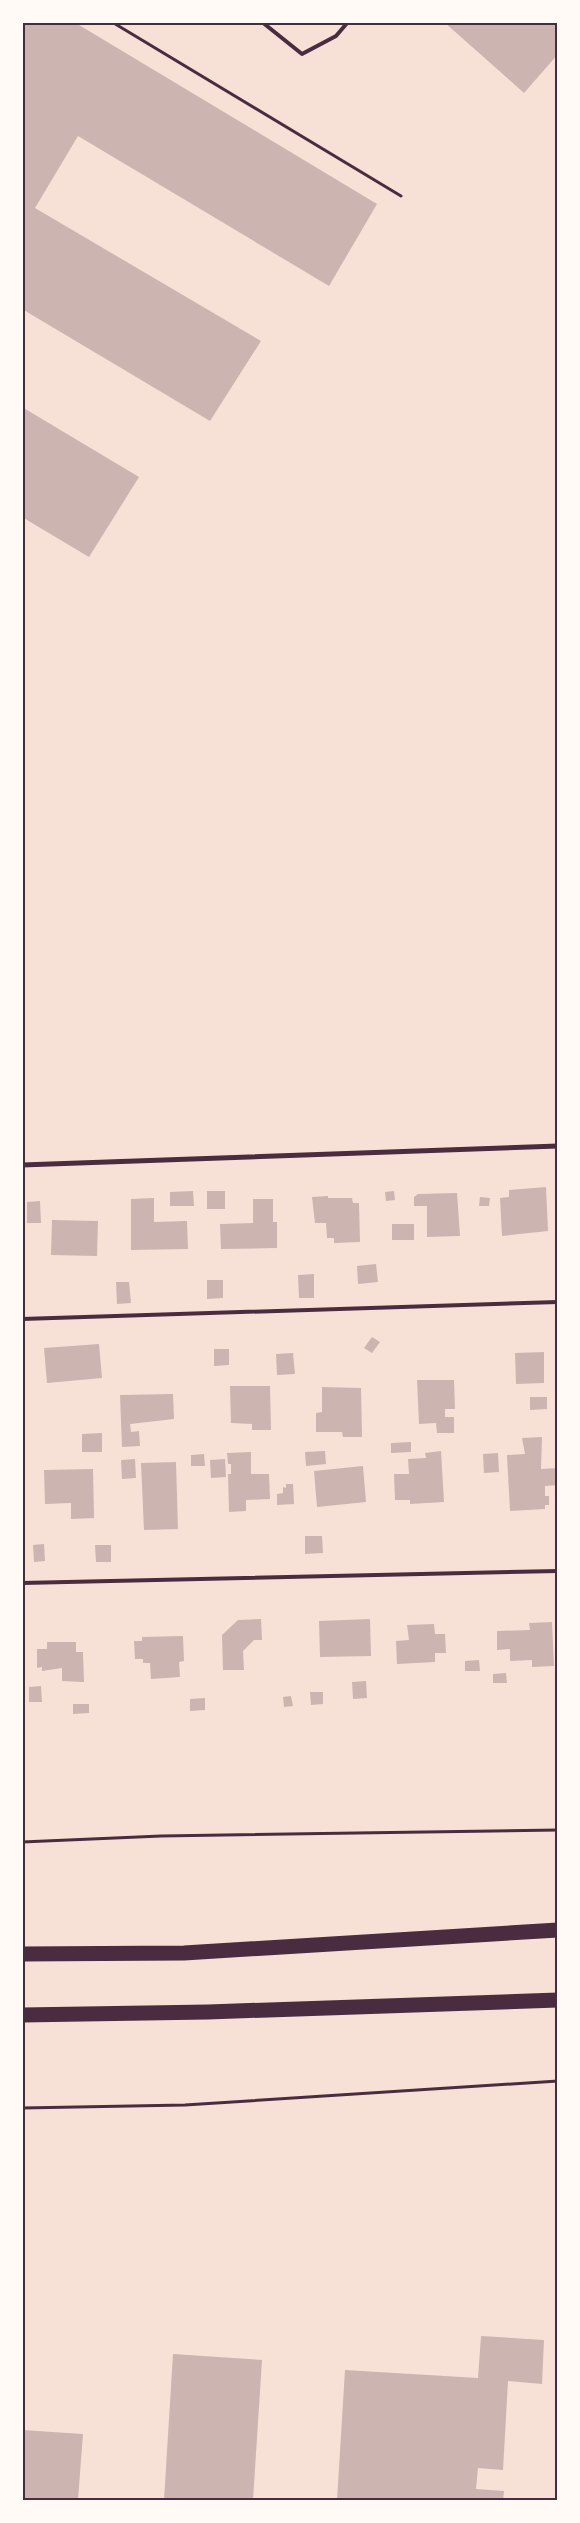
<svg xmlns="http://www.w3.org/2000/svg" width="580" height="2523" viewBox="0 0 580 2523" font-family="'Work Sans',sans-serif">
<style>
.building{fill:#ccb4b1}
.lines{fill:none;stroke-linecap:round;stroke-linejoin:round}
.path{stroke:#4a2c40;stroke-width:3}
.service{stroke:#4a2c40;stroke-width:4}
.minor{stroke:#4a2c40;stroke-width:5}
.motorway{stroke:#4a2c40;stroke-width:15}
.neatline{fill:none;stroke:#4a2c40;stroke-width:2}
</style>
<rect width="100%" height="100%" fill="#f7e1d7"/>
<g class="building">
<polygon points="22,22 74,22 377,204 329,286 78,136 35,208 261,341 210,421 22,309"/>
<polygon points="444,22 558,22 558,54 524,93"/>
<polygon points="22,407 139,477 89,557 22,517"/>
<polygon points="546,1187 548,1231 502,1236 500,1198 509,1197 509,1190"/>
<polygon points="193,1191 194,1206 170,1206 170,1192"/>
<rect x="207" y="1191" width="18" height="18"/>
<polygon points="394,1191 395,1200 386,1201 385,1192"/>
<polygon points="457,1193 460,1236 427,1237 427,1206 414,1206 414,1197 418,1194"/>
<polygon points="328,1196 328,1198 352,1198 353,1203 359,1203 360,1242 334,1243 334,1238 327,1238 326,1223 315,1223 312,1197"/>
<polygon points="480,1197 490,1198 489,1206 479,1206"/>
<polygon points="154,1198 154,1222 187,1221 188,1249 131,1250 131,1199"/>
<polygon points="253,1199 273,1199 273,1222 277,1222 277,1248 221,1249 220,1224 253,1223"/>
<polygon points="40,1201 41,1223 27,1223 27,1202"/>
<polygon points="52,1220 98,1221 97,1256 51,1255"/>
<rect x="392" y="1224" width="22" height="16"/>
<polygon points="376,1264 378,1282 358,1284 357,1266"/>
<polygon points="314,1274 314,1298 299,1298 298,1275"/>
<polygon points="207,1280 223,1280 223,1298 207,1299"/>
<polygon points="116,1282 129,1282 131,1303 117,1304"/>
<polygon points="372,1337 380,1342 372,1353 364,1348"/>
<polygon points="99,1344 102,1378 47,1383 44,1348"/>
<polygon points="214,1349 229,1349 229,1365 214,1366"/>
<polygon points="544,1352 544,1383 516,1384 515,1353"/>
<polygon points="293,1353 295,1374 277,1375 276,1354"/>
<polygon points="417,1380 454,1380 455,1409 445,1409 445,1417 454,1417 454,1433 437,1433 436,1423 419,1424"/>
<polygon points="230,1386 270,1386 271,1430 252,1430 252,1424 231,1423"/>
<polygon points="322,1387 361,1388 362,1437 343,1437 342,1432 316,1432 316,1413 322,1412"/>
<polygon points="173,1394 174,1419 130,1424 131,1432 139,1431 140,1446 122,1447 120,1395"/>
<polygon points="530,1397 547,1397 547,1409 530,1410"/>
<polygon points="102,1433 102,1452 82,1452 82,1434"/>
<polygon points="542,1437 541,1469 558,1468 558,1485 545,1486 545,1496 549,1496 549,1505 545,1505 545,1509 510,1511 507,1455 525,1454 522,1438"/>
<polygon points="411,1442 411,1452 391,1453 391,1443"/>
<polygon points="325,1451 326,1464 306,1466 305,1452"/>
<polygon points="441,1451 444,1502 410,1504 410,1500 395,1500 394,1474 409,1474 408,1459 426,1458 425,1453"/>
<polygon points="251,1452 251,1474 269,1474 270,1499 246,1500 246,1511 229,1512 228,1474 231,1474 231,1464 228,1464 227,1453"/>
<polygon points="498,1453 499,1472 484,1473 483,1454"/>
<polygon points="204,1454 205,1466 191,1466 191,1455"/>
<polygon points="135,1459 136,1478 122,1479 121,1460"/>
<polygon points="225,1459 226,1477 211,1478 210,1460"/>
<polygon points="176,1462 178,1529 144,1530 141,1463"/>
<polygon points="363,1466 366,1502 317,1507 314,1471"/>
<polygon points="93,1469 94,1518 71,1519 71,1503 45,1504 44,1470"/>
<polygon points="286,1484 293,1484 294,1504 277,1505 277,1494 283,1493 283,1487 286,1488"/>
<polygon points="305,1536 322,1536 323,1553 305,1554"/>
<polygon points="44,1544 45,1561 34,1562 33,1545"/>
<polygon points="95,1545 111,1545 111,1562 96,1562"/>
<polygon points="261,1619 262,1640 254,1640 243,1651 244,1670 223,1670 222,1635 238,1620"/>
<polygon points="370,1619 371,1656 320,1657 319,1621"/>
<polygon points="552,1622 554,1666 532,1667 532,1660 510,1661 510,1649 497,1650 497,1631 530,1630 529,1623"/>
<polygon points="434,1624 435,1634 445,1634 446,1653 435,1653 435,1662 397,1664 396,1641 409,1640 407,1625"/>
<polygon points="183,1636 184,1661 179,1662 180,1677 151,1679 150,1663 143,1663 143,1659 135,1659 134,1641 142,1641 142,1637"/>
<polygon points="47,1642 76,1642 76,1652 83,1652 84,1682 62,1681 62,1668 42,1671 42,1667 37,1668 37,1649 47,1649"/>
<polygon points="479,1660 480,1671 465,1671 465,1661"/>
<polygon points="506,1673 507,1683 493,1683 493,1674"/>
<polygon points="366,1681 367,1698 353,1699 352,1682"/>
<polygon points="41,1686 42,1702 29,1702 29,1687"/>
<polygon points="310,1692 323,1692 323,1704 311,1705"/>
<polygon points="291,1696 293,1706 284,1707 283,1697"/>
<polygon points="205,1698 205,1710 190,1711 190,1699"/>
<polygon points="73,1704 89,1704 89,1713 73,1714"/>
<polygon points="481,2336 544,2340 542,2384 508,2381 503,2470 478,2468 476,2489 504,2491 503,2500 337,2500 345,2370 478,2378"/>
<polygon points="173,2354 262,2360 253,2500 164,2500"/>
<polygon points="22,2430 83,2434 78,2500 22,2500"/>
</g>
<g class="lines">
<g class="path">
<polyline points="112,22 401,196"/>
<polyline points="22,1842 161,1836 558,1830"/>
<polyline points="22,2108 185,2105 558,2081"/>
</g>
<g class="service">
<polyline points="262,22 302,54 336,36 348,22"/>
<polyline points="22,1319 558,1302"/>
<polyline points="22,1583 558,1571"/>
</g>
<polyline class="minor" points="22,1165 558,1146"/>
<g class="motorway">
<polyline points="22,1954 184,1953 558,1930"/>
<polyline points="22,2015 208,2012 558,2000"/>
</g>
</g>
<rect width="580" height="2523" fill="none" stroke="#fffaf5" stroke-width="48"/>
<rect x="24" y="24" width="532" height="2475" class="neatline"/>
</svg>
